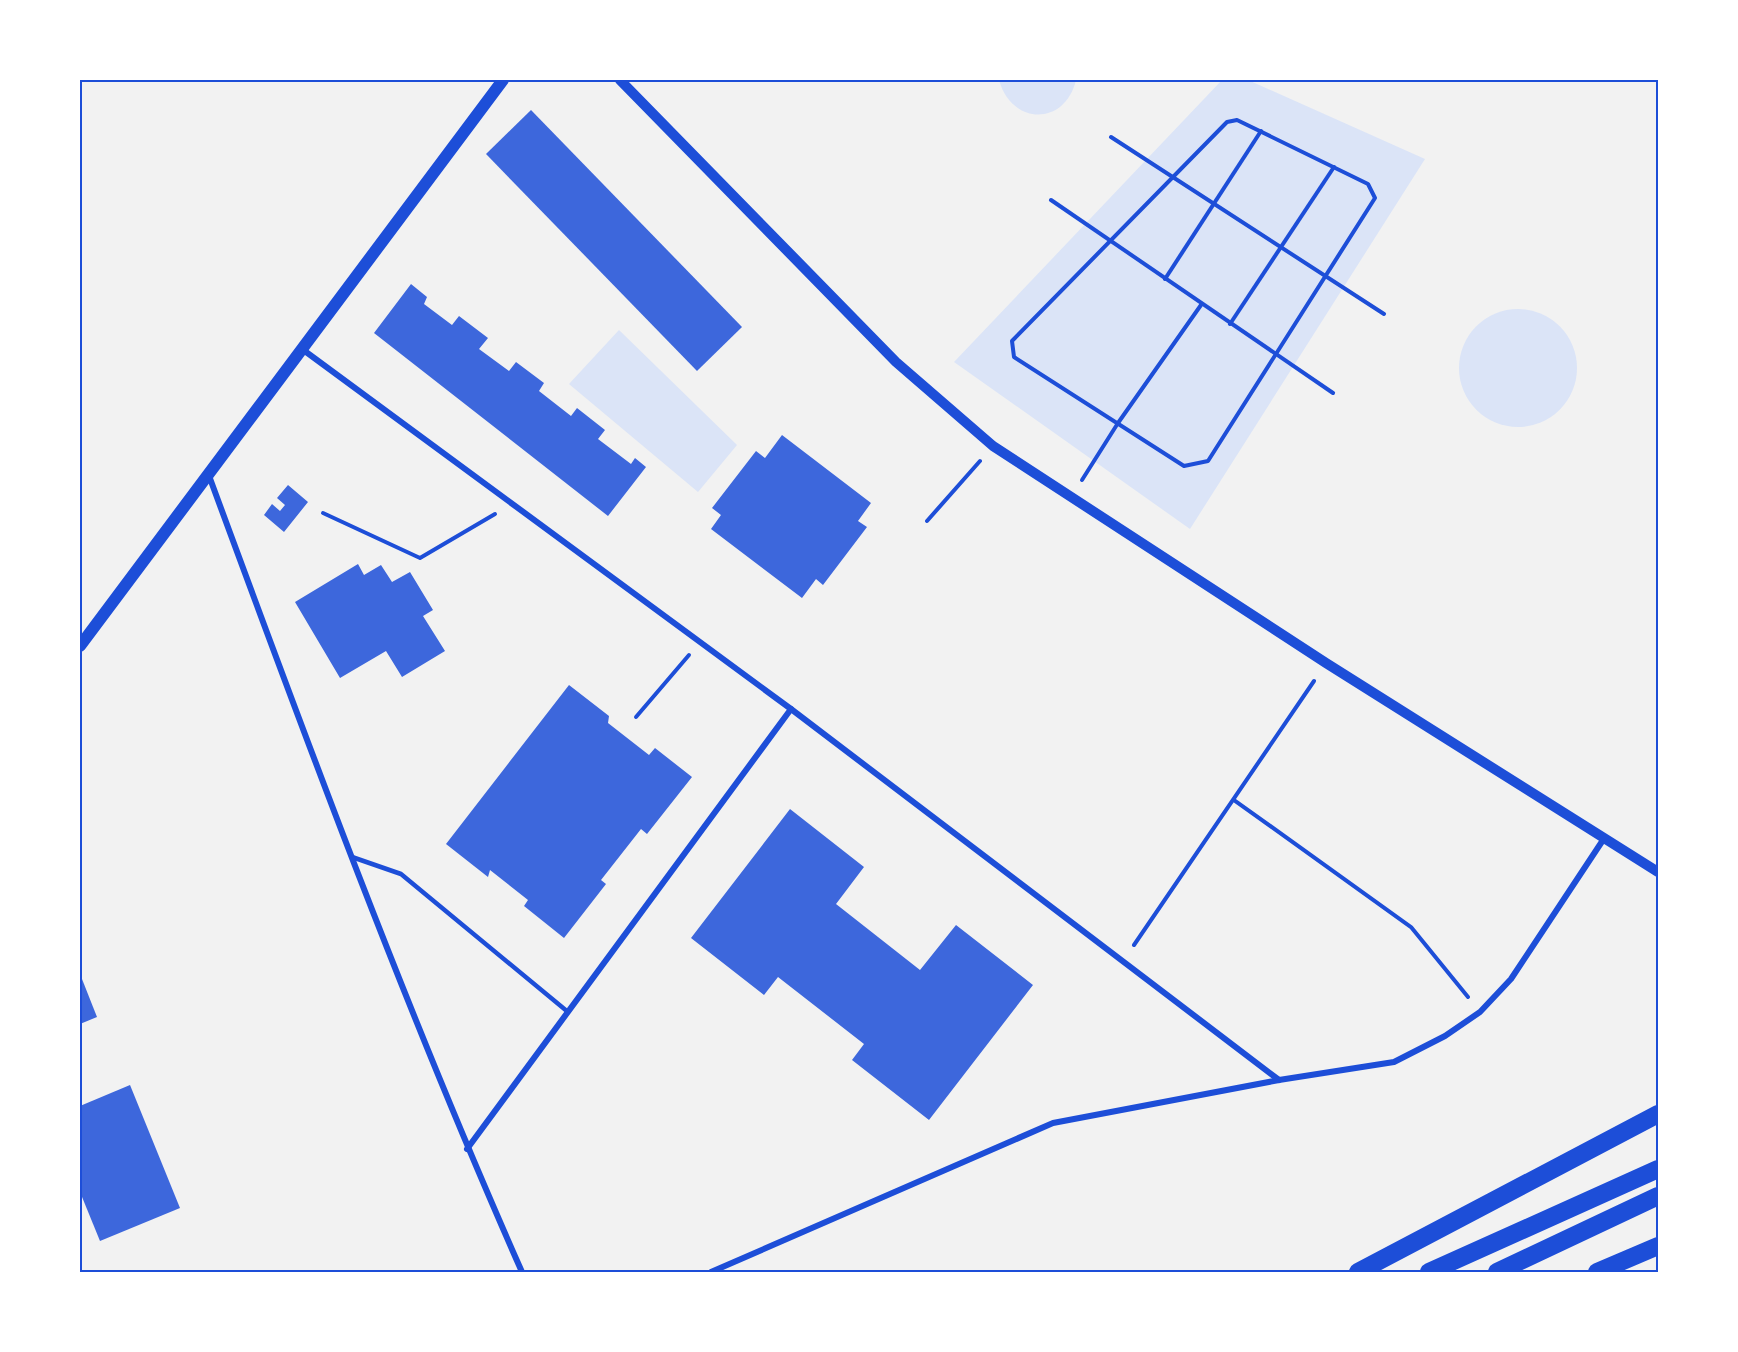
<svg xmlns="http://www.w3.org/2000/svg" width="1738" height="1352" viewBox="0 0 1738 1352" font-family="'IBM Plex Serif',serif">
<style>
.green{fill:#dbe4f7}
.building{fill:#3d67dc}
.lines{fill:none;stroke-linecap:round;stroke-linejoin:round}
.path{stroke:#1d4ed8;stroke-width:4}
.service{stroke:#1d4ed8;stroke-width:4.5}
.minor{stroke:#1d4ed8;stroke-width:6}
.tertiary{stroke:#1d4ed8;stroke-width:10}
.secondary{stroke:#1d4ed8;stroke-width:12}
.motorway{stroke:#1d4ed8;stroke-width:18}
.neatline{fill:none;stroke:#1d4ed8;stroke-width:2}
</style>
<rect width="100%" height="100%" fill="#f2f2f2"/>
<g class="green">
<path d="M999 80H1076C1065 126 1012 126 999 80Z"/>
<polygon points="1222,80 1248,80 1425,159 1190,529 954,362"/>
<circle cx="1518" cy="368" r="59"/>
<polygon points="619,330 737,445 698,492 569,384"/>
</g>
<g class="building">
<polygon points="531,110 742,327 697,371 486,154"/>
<polygon points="411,284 427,297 424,304 452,325 459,316 488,338 479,349 509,371 516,362 544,383 539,391 571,416 577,408 605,430 598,439 631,464 635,458 646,467 608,516 374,333"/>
<polygon points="782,435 871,503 858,521 867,527 823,585 816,579 802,598 711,529 721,515 712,508 756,451 765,458"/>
<polygon points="288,485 308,502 284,532 264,515 272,504 280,511 285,505 277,498"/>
<polygon points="358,564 364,575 381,565 392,582 410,572 433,610 423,616 445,651 402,677 386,651 340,678 295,602"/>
<polygon points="569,685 609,716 608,723 649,755 655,748 692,777 647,834 641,829 601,880 606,884 564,938 524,906 528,900 490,870 488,877 446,844"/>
<polygon points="790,809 864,867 836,904 920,970 956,925 1033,985 929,1120 852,1060 864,1044 778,977 764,995 691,938"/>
<polygon points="80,974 97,1017 80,1024"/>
<polygon points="130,1085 180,1208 100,1241 80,1192 80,1106"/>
</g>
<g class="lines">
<g class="path">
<polygon points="1237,120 1368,184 1375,198 1208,461 1184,466 1014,357 1012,341 1227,122"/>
<polyline points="1111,137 1384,314"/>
<polyline points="1051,200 1333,393"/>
<polyline points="1165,279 1261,131"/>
<polyline points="1230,324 1334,167"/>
<polyline points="1082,480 1118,423 1201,305"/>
<polyline points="323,513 420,558 495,514"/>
<polyline points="927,521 980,461"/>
<polyline points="636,717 689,655"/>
<polyline points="1234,800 1411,927 1468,997"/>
<polyline points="1134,945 1314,681"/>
</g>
<polyline class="service" points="352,857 401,874 568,1012"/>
<g class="minor">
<polyline points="302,349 791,709 1279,1080"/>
<path d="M208 473C307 742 406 1010 522 1272"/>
<polyline points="467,1149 791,709"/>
<polyline points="711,1272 1053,1123 1279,1080 1394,1062 1445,1036 1480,1012 1511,979 1603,840"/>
</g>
<polyline class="tertiary" points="620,80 896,362 993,446 1326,663 1658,872"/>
<polyline class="secondary" points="80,646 503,80"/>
<g class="motorway">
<polyline points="1358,1272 1658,1114"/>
<polyline points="1429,1272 1658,1169"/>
<polyline points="1497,1272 1658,1196"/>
<polyline points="1597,1272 1658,1246"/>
</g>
</g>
<rect width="1738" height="1352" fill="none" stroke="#ffffff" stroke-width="162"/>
<rect x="81" y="81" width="1576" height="1190" class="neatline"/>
</svg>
